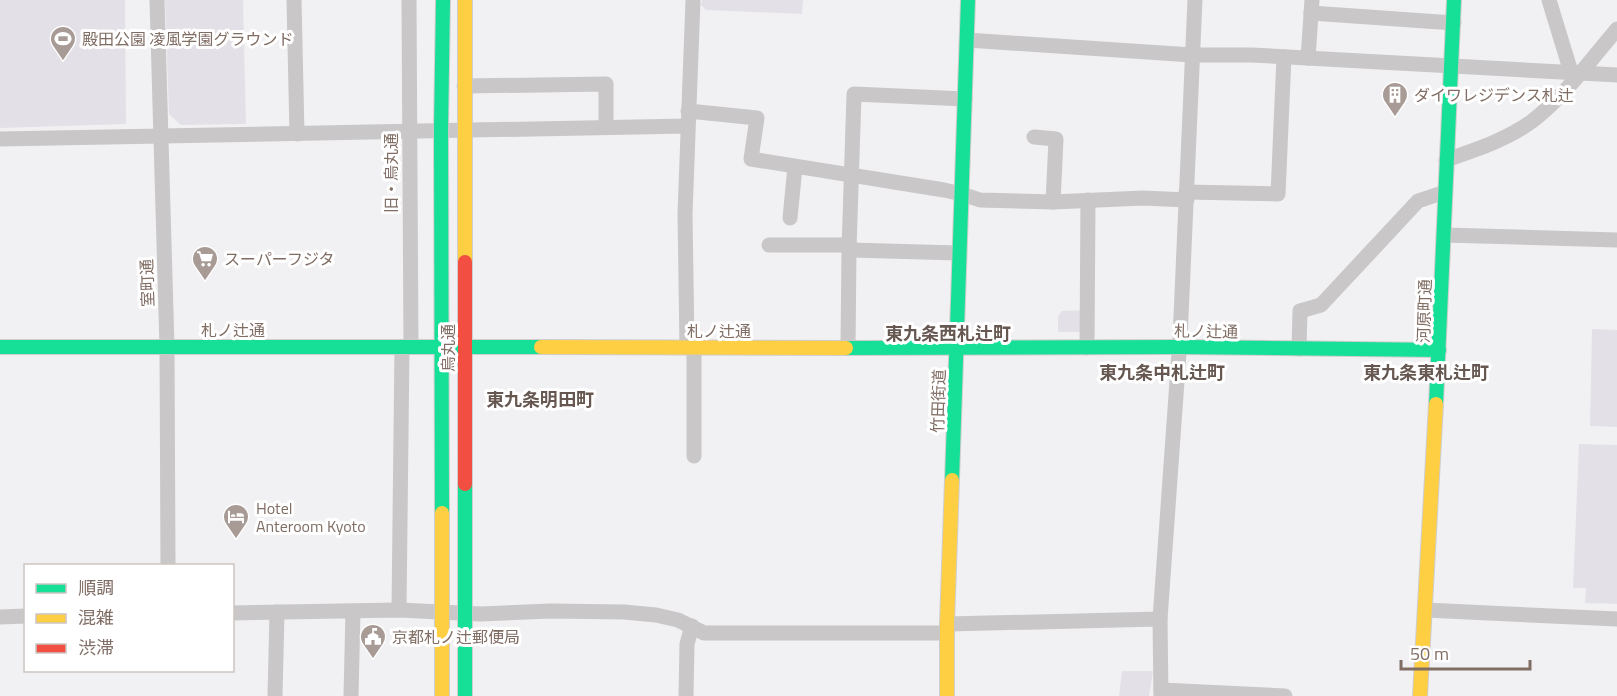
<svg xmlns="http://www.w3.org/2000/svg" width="1617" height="696" viewBox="0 0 1617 696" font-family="'Titillium Web','Noto Sans JP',sans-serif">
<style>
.green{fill:#e3e1e7}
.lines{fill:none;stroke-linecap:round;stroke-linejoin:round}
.fast-casing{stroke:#cfcdcd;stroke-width:16}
.slow-casing{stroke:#cfcdcd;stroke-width:16}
.jam-casing{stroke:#cfcdcd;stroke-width:16}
.street{stroke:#c9c7c7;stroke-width:15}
.fast{stroke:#16e098;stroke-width:14}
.slow{stroke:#ffcf43;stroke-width:14}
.jam{stroke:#f24e42;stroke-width:14}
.labels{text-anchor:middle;stroke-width:6;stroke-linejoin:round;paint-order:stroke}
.poi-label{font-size:16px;fill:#806d64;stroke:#fff;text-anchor:start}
.street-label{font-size:16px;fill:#806d64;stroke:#fff}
.neighbourhood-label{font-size:18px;font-weight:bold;fill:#665851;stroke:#fff}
</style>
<rect width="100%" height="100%" fill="#f1f1f3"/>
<g class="green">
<polygon points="0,0 125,0 126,124 0,128"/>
<polygon points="165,0 243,0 246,124 181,125 169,114"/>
<polygon points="702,0 803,0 802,14 706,10 701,5"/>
<polygon points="1086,310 1085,332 1058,332 1058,316 1062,311"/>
<polygon points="1592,329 1617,330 1617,427 1590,426"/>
<polygon points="1579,444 1617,445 1617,604 1585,603 1586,588 1573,588"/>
<polygon points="1122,671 1153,671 1149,696 1119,696"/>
</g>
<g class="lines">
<defs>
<g id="fast">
<polyline points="0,347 541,347"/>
<polyline points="846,348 1180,347 1439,350"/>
<polyline points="1436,404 1454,0"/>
<polyline points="952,480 968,0"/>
<polyline points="465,484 465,696"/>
<polyline points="442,513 441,130 443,0"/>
</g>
<g id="slow">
<polyline points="465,0 465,262"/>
<polyline points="541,347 846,348"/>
<polyline points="442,513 442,696"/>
<polyline points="947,696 947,624 952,480"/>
<polyline points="1420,696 1436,404"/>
</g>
<polyline id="jam" points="465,262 465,484"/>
</defs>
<use href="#fast" class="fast-casing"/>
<use href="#slow" class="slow-casing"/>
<use href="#jam" class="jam-casing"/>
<g class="street">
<polyline points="157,0 167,347 168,566"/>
<polyline points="294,0 297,134"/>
<polyline points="409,0 411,347"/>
<polyline points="1549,0 1571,72"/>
<polyline points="1311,13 1454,23"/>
<polyline points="967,40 1192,55 1252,55 1617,75"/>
<polyline points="1308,58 1312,0"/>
<polyline points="464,86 606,84 606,127"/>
<polyline points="688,111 757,118 751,159 944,190 962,194 980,200 1053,202 1143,198 1187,200"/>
<polyline points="1034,137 1056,139 1053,202"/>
<polyline points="0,139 687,126"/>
<path d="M1446 160C1475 150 1506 140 1531 122 1564 97 1590 61 1617 29"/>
<polyline points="1186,192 1278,194 1284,57"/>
<polyline points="790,218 795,167"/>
<polyline points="1444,235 1617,240"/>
<polyline points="769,245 849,245"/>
<polyline points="849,250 959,253"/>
<polyline points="687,347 685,214 693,0"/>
<polyline points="694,347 694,456"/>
<polyline points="848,348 849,250 854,94 965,99"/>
<polyline points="1087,348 1088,200"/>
<polyline points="1299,349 1300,311 1321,305 1418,201 1445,192"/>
<polyline points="399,610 402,347"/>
<polyline points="1425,610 1617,619"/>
<polyline points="232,613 399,610 481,614 551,611 624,612 656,615 678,620 704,633 947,633"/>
<polyline points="0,617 26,616"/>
<polyline points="947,624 1160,619"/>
<polyline points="1161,690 1285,696"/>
<polyline points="275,696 277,612"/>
<polyline points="351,696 353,611"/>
<polyline points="686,696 687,644 692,626"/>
<polyline points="1161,696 1160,619 1180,339 1195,0"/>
</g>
<use href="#fast" class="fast"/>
<use href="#slow" class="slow"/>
<use href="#jam" class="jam"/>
</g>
<defs>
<symbol id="stadium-pin" viewBox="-11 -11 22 30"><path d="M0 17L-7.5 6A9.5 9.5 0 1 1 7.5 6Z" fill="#a89b96" stroke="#fff"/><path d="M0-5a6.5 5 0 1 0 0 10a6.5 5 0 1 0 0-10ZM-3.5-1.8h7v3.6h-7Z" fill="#fff"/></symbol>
<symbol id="building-pin" viewBox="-11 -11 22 30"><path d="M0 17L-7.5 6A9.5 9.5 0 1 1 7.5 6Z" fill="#a89b96" stroke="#fff"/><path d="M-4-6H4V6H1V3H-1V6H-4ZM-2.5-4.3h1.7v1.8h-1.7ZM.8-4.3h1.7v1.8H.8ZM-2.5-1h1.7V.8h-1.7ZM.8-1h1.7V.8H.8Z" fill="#fff"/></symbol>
<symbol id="supermarket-pin" viewBox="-11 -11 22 30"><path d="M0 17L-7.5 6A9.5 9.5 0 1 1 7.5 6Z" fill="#a89b96" stroke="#fff"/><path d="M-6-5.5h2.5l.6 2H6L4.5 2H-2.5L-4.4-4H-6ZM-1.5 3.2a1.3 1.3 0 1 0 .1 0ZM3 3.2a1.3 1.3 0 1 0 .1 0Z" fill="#fff"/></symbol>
<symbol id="hotel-pin" viewBox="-11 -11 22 30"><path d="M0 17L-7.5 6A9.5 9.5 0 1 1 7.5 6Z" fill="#a89b96" stroke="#fff"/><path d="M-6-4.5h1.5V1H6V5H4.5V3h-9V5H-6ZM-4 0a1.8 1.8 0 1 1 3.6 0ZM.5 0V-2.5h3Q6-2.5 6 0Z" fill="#fff"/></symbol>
<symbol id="civic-pin" viewBox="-11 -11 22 30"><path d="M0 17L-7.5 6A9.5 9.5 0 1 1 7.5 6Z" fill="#a89b96" stroke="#fff"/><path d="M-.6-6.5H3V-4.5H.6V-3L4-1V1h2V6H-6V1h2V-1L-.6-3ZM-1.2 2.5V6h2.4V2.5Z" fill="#fff"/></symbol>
</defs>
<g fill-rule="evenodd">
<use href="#stadium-pin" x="48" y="24" width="30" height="40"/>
<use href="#building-pin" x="1380" y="80" width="30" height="40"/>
<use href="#supermarket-pin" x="190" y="244" width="30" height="40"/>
<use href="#hotel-pin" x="221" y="502" width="30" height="40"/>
<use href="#civic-pin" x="358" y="622" width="30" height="40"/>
</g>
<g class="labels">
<g class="poi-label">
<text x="82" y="45">殿田公園 凌風学園グラウンド</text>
<text x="1414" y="101">ダイワレジデンス札辻</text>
<text x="224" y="265">スーパーフジタ</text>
<text x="256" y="514">Hotel<tspan x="256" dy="18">Anteroom Kyoto</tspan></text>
<text x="392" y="643">京都札ノ辻郵便局</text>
</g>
<g class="street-label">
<text transform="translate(391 173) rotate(-90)" y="6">旧・烏丸通</text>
<text transform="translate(147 283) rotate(-92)" y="6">室町通</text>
<text transform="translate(1424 311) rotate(-88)" y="6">河原町通</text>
<text x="233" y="336">札ノ辻通</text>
<text x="719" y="337">札ノ辻通</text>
<text transform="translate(1206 331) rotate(1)" y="6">札ノ辻通</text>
<text transform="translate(448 348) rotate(-90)" y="6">烏丸通</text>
<text transform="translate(938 401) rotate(-88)" y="6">竹田街道</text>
</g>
<g class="neighbourhood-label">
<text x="948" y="340">東九条西札辻町</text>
<text x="1162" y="379">東九条中札辻町</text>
<text x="1426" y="379">東九条東札辻町</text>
<text x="540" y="406">東九条明田町</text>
</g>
</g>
<rect x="24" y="564" width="210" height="108" fill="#ffffff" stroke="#ccc5c1" stroke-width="1.5"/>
<rect x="36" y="584" width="30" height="9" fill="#16e098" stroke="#ccc5c1" stroke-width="1.5"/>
<text x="78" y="594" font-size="18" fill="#806d64">順調</text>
<rect x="36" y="614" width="30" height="9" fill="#ffcf43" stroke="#ccc5c1" stroke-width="1.5"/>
<text x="78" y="624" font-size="18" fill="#806d64">混雑</text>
<rect x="36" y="644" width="30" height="9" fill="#f24e42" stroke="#ccc5c1" stroke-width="1.5"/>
<text x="78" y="654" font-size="18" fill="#806d64">渋滞</text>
<path d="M1401 660v9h129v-9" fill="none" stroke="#806d64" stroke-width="3"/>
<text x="1410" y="660" font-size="18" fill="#806d64" stroke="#ffffff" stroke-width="4.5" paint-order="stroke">50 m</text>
</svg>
